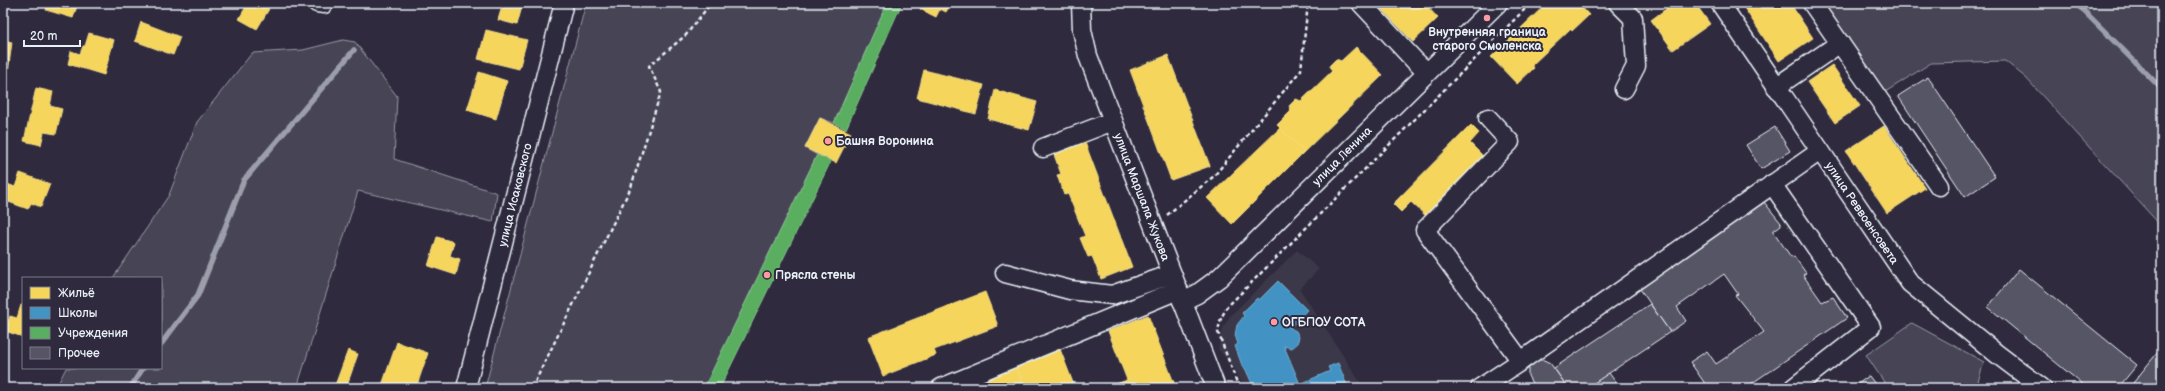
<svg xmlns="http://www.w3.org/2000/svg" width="2165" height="391" viewBox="0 0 2165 391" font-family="'Balsamiq Sans',sans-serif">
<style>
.built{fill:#3b3749}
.green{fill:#464455;stroke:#979aa6}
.homes{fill:#f6d55c;stroke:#f2dd8b}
.schools{fill:#4393c3;stroke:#74afd3}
.public{fill:#5aae61;stroke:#85c28e}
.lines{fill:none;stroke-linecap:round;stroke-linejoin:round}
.stream{stroke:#9c9fab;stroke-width:5.5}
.building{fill:#575565;stroke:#e8f1f8}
.minor-casing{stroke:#e8f1f8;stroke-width:21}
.path{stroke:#e8f1f8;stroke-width:2.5;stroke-dasharray:4 3;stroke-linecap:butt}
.minor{stroke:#2f2a3d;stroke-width:18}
.poi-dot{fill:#ff9aa2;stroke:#2f2a3d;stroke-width:1.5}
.labels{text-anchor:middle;stroke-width:4;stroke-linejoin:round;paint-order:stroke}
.poi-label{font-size:12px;font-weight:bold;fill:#e8f1f8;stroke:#2f2a3d;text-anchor:start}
.street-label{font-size:12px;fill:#e8f1f8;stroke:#2f2a3d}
</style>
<rect width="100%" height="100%" fill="#2f2a3d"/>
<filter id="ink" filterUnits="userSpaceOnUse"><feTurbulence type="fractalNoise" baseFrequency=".025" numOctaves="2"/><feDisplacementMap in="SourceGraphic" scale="8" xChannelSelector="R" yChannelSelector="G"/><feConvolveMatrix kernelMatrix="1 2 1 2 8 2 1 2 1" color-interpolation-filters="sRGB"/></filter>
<g filter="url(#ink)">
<polygon class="built" points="1297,250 1319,269 1300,289 1364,388 1244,388 1236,371 1218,349 1223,328 1230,316"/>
<g class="green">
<polygon points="586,3 887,3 834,123 820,118 805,148 817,155 704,388 485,388"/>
<polygon points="1821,3 2162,3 2162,227 2026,78 2005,61 1931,63 1882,94"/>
<polygon points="343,40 355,42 397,96 394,159 497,193 493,222 358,191 297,388 56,388 66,368 161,368 161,278 113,278 169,195 197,122 252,53 303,50"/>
<polygon points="1912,323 1984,362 1976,388 1888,388 1866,355"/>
</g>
<g class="homes">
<polygon points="48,3 68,3 77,6 73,18 46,10"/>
<polygon points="248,3 259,3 269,9 257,29 239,19"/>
<polygon points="503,3 523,3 517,25 498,20"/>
<polygon points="923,3 951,3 946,12 940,9 936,17 920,9"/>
<polygon points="1376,3 1424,3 1438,18 1413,42"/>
<polygon points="1547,3 1578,3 1589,15 1572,31 1570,29 1532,65 1534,68 1517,84 1491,57"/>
<polygon points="1674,3 1695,3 1710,24 1673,50 1651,20"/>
<polygon points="1741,3 1790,3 1813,38 1779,61"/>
<polygon points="141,22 180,37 173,55 135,41"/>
<polygon points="486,30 527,40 519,69 478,59"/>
<polygon points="89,33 114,40 104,75 68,64 71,51 80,54 83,46 85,46"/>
<polygon points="3,40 12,42 8,72 3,71"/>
<polygon points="1356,47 1383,75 1304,152 1277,125 1291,111 1289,106 1296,99 1301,101 1332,71 1329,66 1336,59 1341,61"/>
<polygon points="1168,55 1210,166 1171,180 1130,70"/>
<polygon points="1832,65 1860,106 1835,123 1807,82"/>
<polygon points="924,70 984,85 976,114 917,98"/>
<polygon points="479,72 507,81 496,119 467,110"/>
<polygon points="36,88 53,92 50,106 62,109 56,134 44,132 41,145 24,141"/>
<polygon points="995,90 1037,102 1029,130 988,119"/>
<polygon points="820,118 851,133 836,163 805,148"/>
<polygon points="1471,125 1479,133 1470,143 1485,158 1427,217 1411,202 1401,212 1393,204"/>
<polygon points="1884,126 1925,188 1887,213 1846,151"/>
<polygon points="1280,128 1304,152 1232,224 1207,198"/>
<polygon points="1084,140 1132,267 1101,279 1092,256 1088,257 1080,238 1085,236 1068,194 1064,195 1057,175 1061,174 1053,152"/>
<polygon points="20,173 50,184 41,207 31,203 28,209 3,200 5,183 15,187"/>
<polygon points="437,237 454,242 450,256 460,259 456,275 428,266"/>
<polygon points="985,292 998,326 934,350 936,355 883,376 868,337"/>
<polygon points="21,305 23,305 23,337 5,331 10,316 17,318"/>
<polygon points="1148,315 1176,388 1106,388 1127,380 1108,331"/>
<polygon points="397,342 428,353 416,388 381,388"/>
<polygon points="1060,349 1075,388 1024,388 1016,365"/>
<polygon points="348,350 358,354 346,388 334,388"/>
<polygon points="1016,365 1024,388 958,388"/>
</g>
<polygon class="schools" points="1278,281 1307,310 1290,328 1296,331 1299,337 1297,344 1292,348 1284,346 1300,384 1330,371 1328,367 1338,363 1348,388 1254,388 1245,368 1243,368 1235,346 1238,344 1235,335 1237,325 1244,316 1242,313 1257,298 1259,300"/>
<g class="public">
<polygon points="887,3 902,3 846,129 834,123"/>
<polygon points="817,155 831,161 720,388 704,388"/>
</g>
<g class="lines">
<g class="stream">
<polyline points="2076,3 2162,89"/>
<polyline points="161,344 198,295 244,180 354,50"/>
<polyline points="130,388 143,368"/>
</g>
</g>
<g class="building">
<polygon points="1928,77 1995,177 1965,197 1898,96"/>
<polygon points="1775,127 1790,151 1761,169 1746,145"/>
<polygon points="1764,202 1781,223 1781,225 1773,231 1791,257 1794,256 1806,273 1803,275 1822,302 1833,297 1847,318 1745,388 1708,388 1690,362 1707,351 1716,364 1764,332 1735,295 1738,294 1724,274 1677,307 1686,321 1670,332 1640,289"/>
<polygon points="2019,269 2137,365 2118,388 2087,388 1988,307"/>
<polygon points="1650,304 1670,332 1587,388 1568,388 1554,368"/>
<polygon points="2162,347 2162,386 2160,388 2129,388"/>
<polygon points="1538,360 1544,360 1550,363 1568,388 1528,388 1533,385 1528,376 1528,369"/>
<polygon points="1609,373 1620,388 1587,388"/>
<polygon points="1869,376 1878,388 1852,388"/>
</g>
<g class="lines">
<defs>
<g id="minor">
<polyline points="317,3 324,4"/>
<polyline points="1081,3 1082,30 1088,56 1216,388"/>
<polyline points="1361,3 1415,61 1427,72"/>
<polyline points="1618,3 1633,18 1636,66 1624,89"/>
<polyline points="1720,3 1910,283 1997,354 2042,388"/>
<polyline points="1812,3 1939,186"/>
<polyline points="1776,87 1840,43"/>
<polyline points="1488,118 1510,142 1425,230 1521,361 1820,151"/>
<polyline points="1043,148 1113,121"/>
<polyline points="1772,184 1871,327 1793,388"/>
<polyline points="1005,273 1070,290 1112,295 1172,274"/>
<polyline points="1182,301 1197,294 1219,278 1498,3"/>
<polyline points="466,388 564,3"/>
<polyline points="941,388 1178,290"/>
<polyline points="1480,388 1521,361"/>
</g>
</defs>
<use href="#minor" class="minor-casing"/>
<g class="path">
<polyline points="1167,215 1214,176 1301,70 1308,3"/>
<polyline points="532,388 631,187 661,92 649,66 686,35 711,3"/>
<polyline points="1239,388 1218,332 1220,321 1226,308 1531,3"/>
</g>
<use href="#minor" class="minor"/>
</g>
</g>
<g class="poi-dot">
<circle cx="1487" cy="18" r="4"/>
<circle cx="828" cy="141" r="4"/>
<circle cx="767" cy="275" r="4"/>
<circle cx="1274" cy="322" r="4"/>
</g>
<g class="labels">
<g class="poi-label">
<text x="1487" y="36" text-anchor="middle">Внутренняя граница<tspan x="1487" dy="14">старого Смоленска</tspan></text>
<text x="836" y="145">Башня Воронина</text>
<text x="775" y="279">Прясла стены</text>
<text x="1282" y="326">ОГБПОУ СОТА</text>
</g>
<g class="street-label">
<text transform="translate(1342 156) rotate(-45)" y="4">улица Ленина</text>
<text transform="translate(515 195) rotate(-76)" y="4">улица Исаковского</text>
<text transform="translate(1142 197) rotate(69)" y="4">улица Маршала Жукова</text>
<text transform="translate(1862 213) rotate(56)" y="4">улица Реввоенсовета</text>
</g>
</g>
<rect width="2165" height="391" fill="none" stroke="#2f2a3d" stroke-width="16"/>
<rect x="8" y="8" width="2149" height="375" fill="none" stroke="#e8f1f8" stroke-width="1.5" filter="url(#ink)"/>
<rect x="22" y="277" width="140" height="92" fill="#2f2a3d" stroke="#797a88"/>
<rect x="30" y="287" width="20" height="12" fill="#f6d55c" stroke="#797a88"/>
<text x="58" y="297" font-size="12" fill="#e8f1f8">Жильё</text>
<rect x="30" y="307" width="20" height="12" fill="#4393c3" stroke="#797a88"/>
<text x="58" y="317" font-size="12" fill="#e8f1f8">Школы</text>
<rect x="30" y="327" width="20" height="12" fill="#5aae61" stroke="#797a88"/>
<text x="58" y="337" font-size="12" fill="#e8f1f8">Учреждения</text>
<rect x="30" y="347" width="20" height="12" fill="#575565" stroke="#797a88"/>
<text x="58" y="357" font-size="12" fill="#e8f1f8">Прочее</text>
<path d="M24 40v6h56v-6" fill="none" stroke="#e8f1f8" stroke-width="2"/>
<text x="30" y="40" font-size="12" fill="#e8f1f8" stroke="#2f2a3d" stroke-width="3" paint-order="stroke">20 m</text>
</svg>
